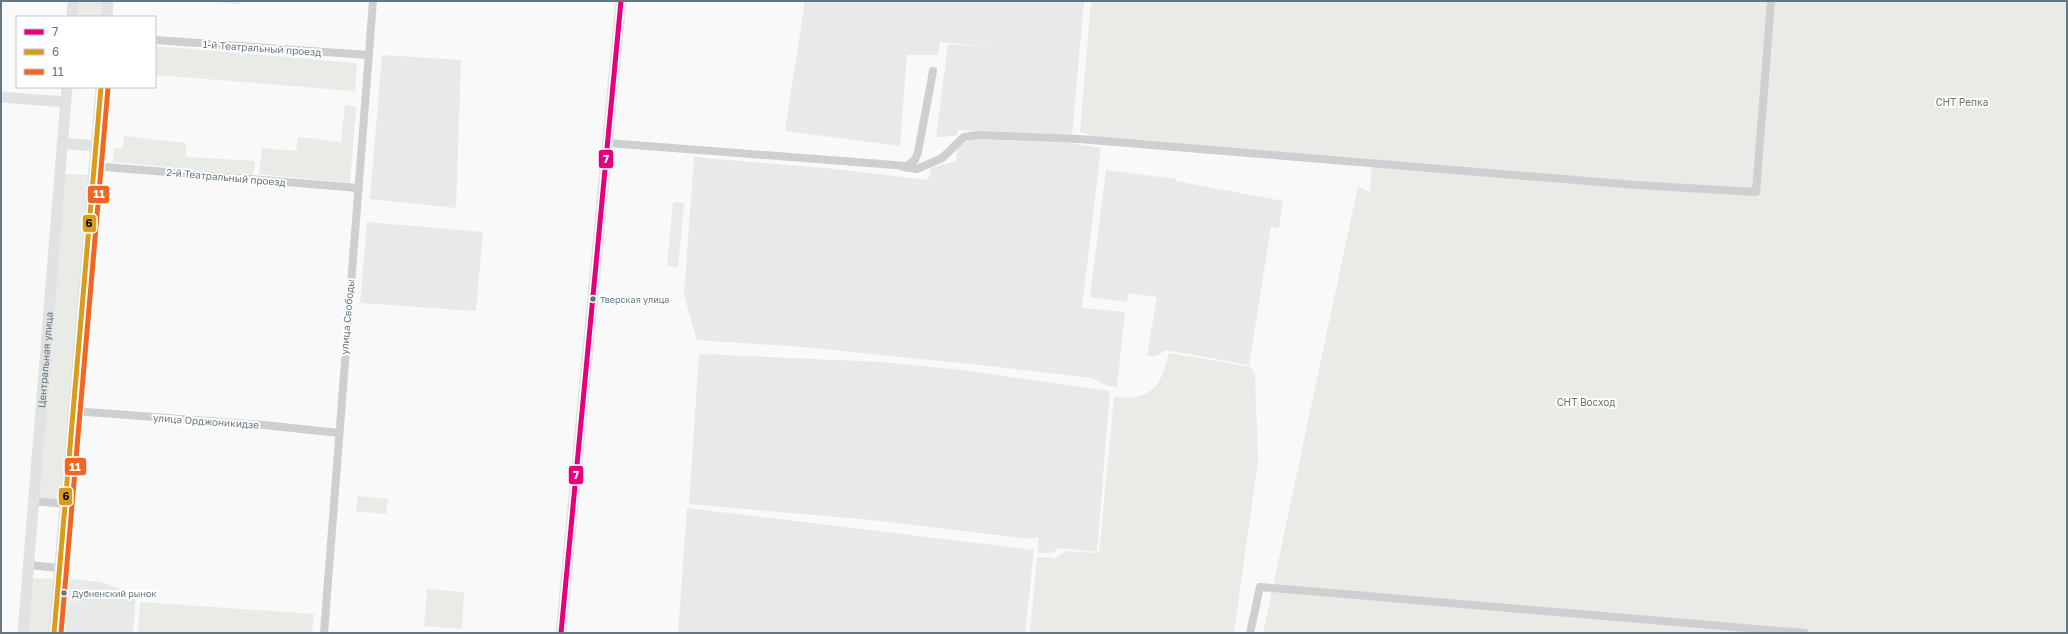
<svg xmlns="http://www.w3.org/2000/svg" width="2068" height="634" viewBox="0 0 2068 634" font-family="'Golos Text',sans-serif">
<style>
.built{fill:#e8e9e9}
.green{fill:#e8ebe6}
.lines{fill:none;stroke-linecap:round;stroke-linejoin:round}
.street{stroke:#cecfd0;stroke-width:8}
.secondary{stroke:#e1e2e2;stroke-width:11}
.bus-1-casing{stroke:#fff;stroke-width:8}
.bus-2-casing{stroke:#fff;stroke-width:8}
.bus-3-casing{stroke:#fff;stroke-width:8}
.bus-1{stroke:#e5007d;stroke-width:5}
.bus-2{stroke:#da9c1a;stroke-width:5}
.bus-3{stroke:#f26522;stroke-width:5}
.bus-dot{fill:#657683;stroke:#fff;stroke-width:1.5}
.labels{text-anchor:middle;stroke-width:4;stroke-linejoin:round;paint-order:stroke}
.bus-label{font-size:9px;fill:#657683;stroke:#fff;text-anchor:start}
.street-label{font-size:10px;fill:#657683;stroke:#fff}
.park-label{font-size:10px;fill:#687a64;stroke:#fff}
.line-badge{stroke:#fff;stroke-width:1.5}
.badge-label{font-size:11px;text-anchor:middle;font-weight:bold;fill:#fff}
.pale-badge-label{font-size:11px;text-anchor:middle;font-weight:bold;fill:#111}
</style>
<rect width="100%" height="100%" fill="#f9f9f9"/>
<g class="built">
<polygon points="199,1 240,1 240,4"/>
<polygon points="805,1 1084,1 1072,135 958,130 956,136 936,137 948,44 1004,48 940,42 938,55 907,55 900,146 785,131"/>
<polygon points="382,55 461,60 456,208 370,199"/>
<polygon points="972,139 1071,143 1101,148 1082,308 1125,312 1117,387 1107,386 1092,378 989,366 803,347 697,340 684,295 694,157 825,168 928,180 931,168 956,161 958,147"/>
<polygon points="1106,170 1176,179 1176,181 1283,201 1279,228 1271,227 1249,365 1166,350 1156,356 1147,356 1157,297 1128,293 1127,302 1090,297"/>
<polygon points="367,222 483,232 476,311 360,303"/>
<polygon points="699,354 881,362 962,370 1110,391 1097,552 1059,548 1052,553 1038,553 1038,537 1031,539 871,520 689,504"/>
<polygon points="687,508 1034,550 1025,633 678,633"/>
<polygon points="61,578 100,582 136,594 133,633 57,633"/>
</g>
<g class="green">
<polygon points="78,1 103,1 102,17 77,17"/>
<polygon points="1091,1 2067,1 2067,633 1263,633 1358,186 1370,192 1372,159 1108,140 1080,132"/>
<polygon points="155,46 357,63 355,91 155,75"/>
<polygon points="345,105 356,107 350,183 259,174 262,148 296,151 298,137 341,142"/>
<polygon points="124,136 186,143 186,157 255,161 253,175 113,162 114,148 123,149"/>
<polygon points="63,174 88,175 60,499 38,498"/>
<polygon points="673,202 684,203 678,267 667,266"/>
<path d="M1169 353 1251 367 1255 375 1258 460 1234 633H1030L1037 557 1055 558 1066 551 1099 553 1114 397C1151 400 1161 388 1169 353Z"/>
<polygon points="358,496 388,499 386,514 356,511"/>
<polygon points="31,578 54,579 50,633 26,633"/>
<polygon points="427,589 464,592 462,629 424,626"/>
<polygon points="140,602 314,614 312,633 138,633"/>
</g>
<g class="lines">
<g class="street">
<polyline points="155,40 368,55"/>
<polyline points="608,143 907,166 915,160 918,152 933,71"/>
<polyline points="94,166 358,188"/>
<polyline points="903,167 917,169 942,158 964,137 977,135 1079,139 1636,185 1756,192 1771,1"/>
<polyline points="73,411 264,425 339,433"/>
<polyline points="33,501 65,504"/>
<polyline points="28,565 60,568"/>
<polyline points="324,633 373,1"/>
<polyline points="1250,633 1260,587 1805,633"/>
</g>
<g class="secondary">
<polyline points="72,17 73,1"/>
<polyline points="107,17 108,1"/>
<polyline points="1,97 66,102"/>
<polyline points="62,143 95,146"/>
<path id="s1" d="M23 633 67 87"/>
<polyline points="54,633 101,87"/>
<polyline points="561,633 621,1"/>
</g>
<defs>
<polyline id="bus-1" points="561,633 621,1"/>
<polyline id="bus-2" points="54,633 101,87"/>
<polyline id="bus-3" points="61,633 108,88"/>
</defs>
<use href="#bus-1" class="bus-1-casing"/>
<use href="#bus-2" class="bus-2-casing"/>
<use href="#bus-3" class="bus-3-casing"/>
<use href="#bus-1" class="bus-1"/>
<use href="#bus-2" class="bus-2"/>
<use href="#bus-3" class="bus-3"/>
</g>
<g class="bus-dot">
<circle cx="593" cy="299" r="3.5"/>
<circle cx="64" cy="593" r="3.5"/>
</g>
<g class="labels">
<g class="bus-label">
<text x="600" y="303">Тверская улица</text>
<text x="72" y="597">Дубненский рынок</text>
</g>
<g class="street-label">
<text transform="translate(262 48) rotate(4)" y="4">1-й Театральный проезд</text>
<text transform="translate(226 177) rotate(5)" y="4">2-й Театральный проезд</text>
<text transform="translate(347 317) rotate(-85)" y="4">улица Свободы</text>
<text dy="4" stroke="none"><textPath href="#s1" startOffset="274">Центральная улица</textPath></text>
<text transform="translate(206 421) rotate(4)" y="4">улица Орджоникидзе</text>
</g>
<g class="park-label">
<text x="1962" y="106">СНТ Репка</text>
<text x="1586" y="406">СНТ Восход</text>
</g>
</g>
<g class="line-badge">
<rect x="598" y="149" width="16" height="20" rx="4" fill="#e5007d"/>
<rect x="87" y="185" width="23" height="19" rx="4" fill="#f26522"/>
<rect x="82" y="214" width="15" height="19" rx="4" fill="#da9c1a"/>
<rect x="64" y="457" width="23" height="19" rx="4" fill="#f26522"/>
<rect x="568" y="465" width="16" height="20" rx="4" fill="#e5007d"/>
<rect x="58" y="487" width="15" height="19" rx="4" fill="#da9c1a"/>
</g>
<g class="badge-label">
<text x="606" y="163">7</text>
<text x="99" y="198">11</text>
<text x="75" y="471">11</text>
<text x="576" y="479">7</text>
</g>
<g class="pale-badge-label">
<text x="89" y="227">6</text>
<text x="66" y="500">6</text>
</g>
<rect width="2068" height="634" fill="none" stroke="#657683" stroke-width="4"/>
<rect x="16" y="16" width="140" height="72" fill="#ffffff" stroke="#c1c8cd"/>
<rect x="24" y="29" width="20" height="6" fill="#e5007d" stroke="#c1c8cd"/>
<text x="52" y="36" font-size="12" fill="#657683">7</text>
<rect x="24" y="49" width="20" height="6" fill="#da9c1a" stroke="#c1c8cd"/>
<text x="52" y="56" font-size="12" fill="#657683">6</text>
<rect x="24" y="69" width="20" height="6" fill="#f26522" stroke="#c1c8cd"/>
<text x="52" y="76" font-size="12" fill="#657683">11</text>
</svg>
